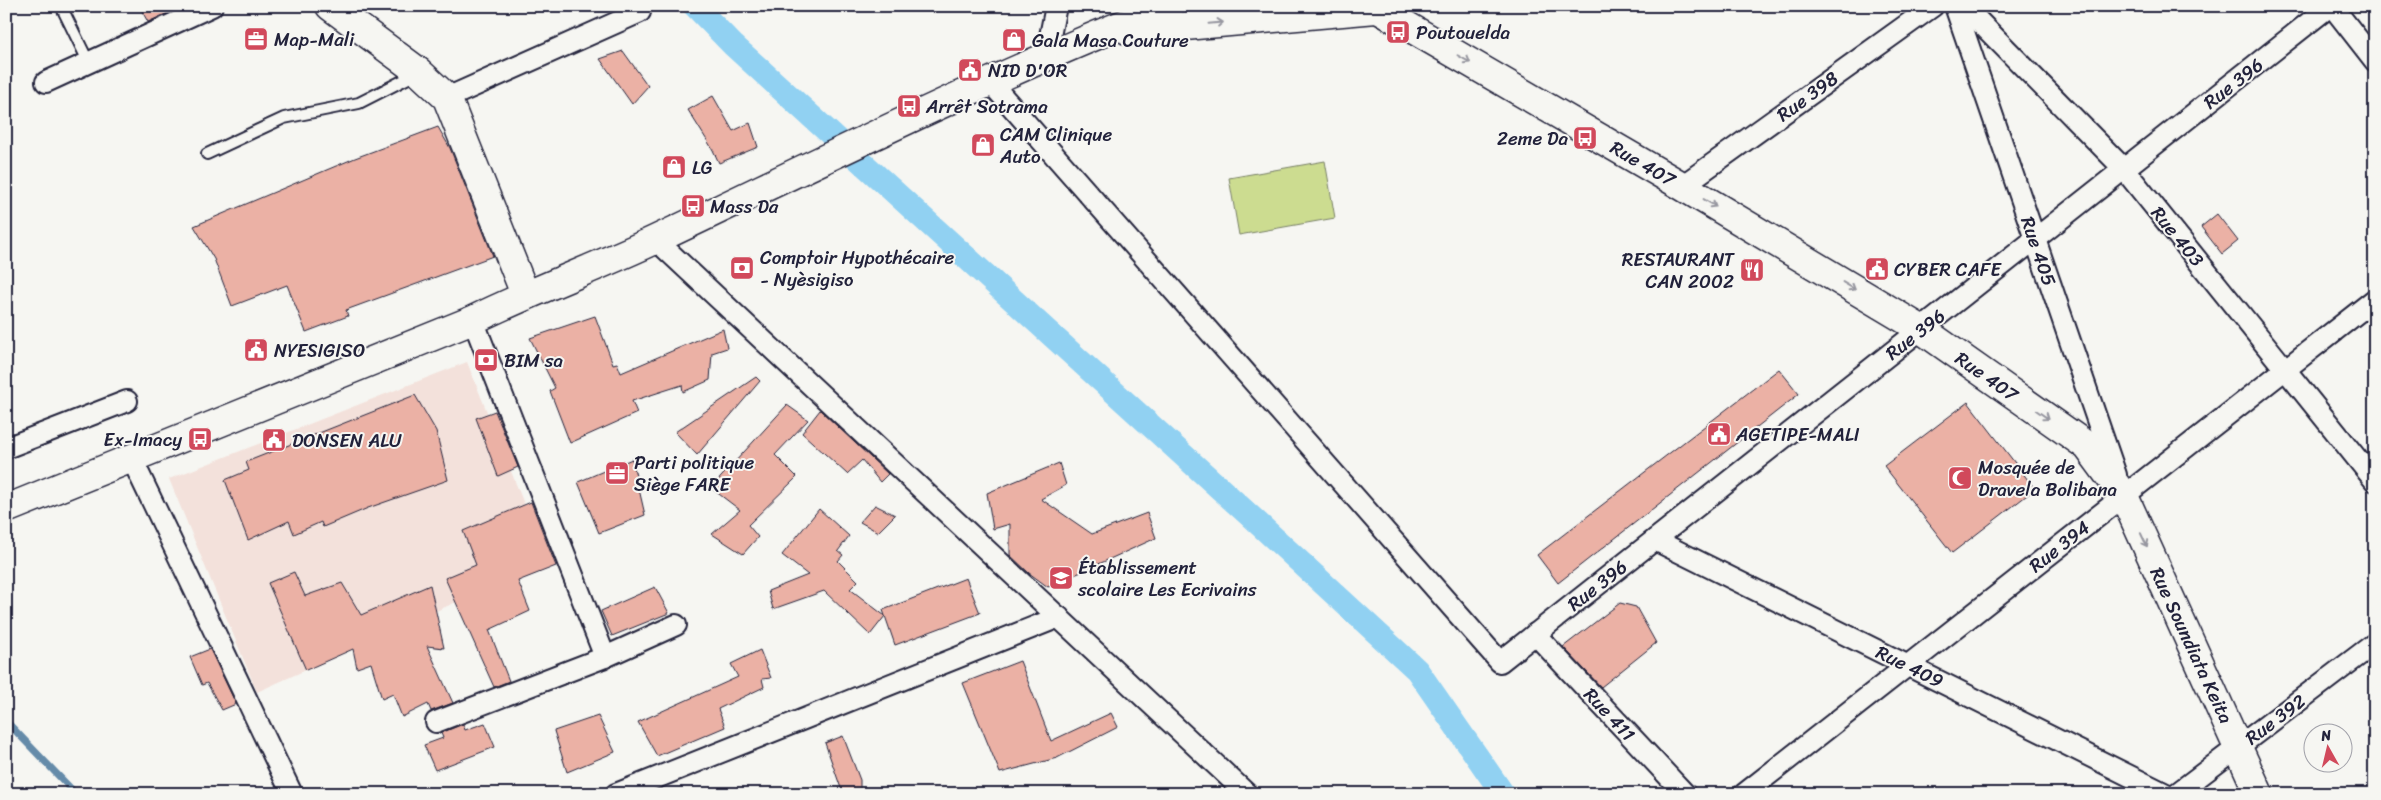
<svg xmlns="http://www.w3.org/2000/svg" width="2381" height="800" viewBox="0 0 2381 800" font-family="Sriracha,sans-serif">
<style>
.built{fill:#f3e1db}
.green{fill:#ccdc90;stroke:#777f66}
.lines{fill:none;stroke-linecap:round;stroke-linejoin:round}
.stream{stroke:#658ba9;stroke-width:7}
.canal{stroke:#91d1f2;stroke-width:24}
.building{fill:#ebb1a5;stroke:#22223b}
.lane-casing{stroke:#22223b;stroke-width:14}
.street-casing{stroke:#22223b;stroke-width:24}
.secondary-casing{stroke:#22223b;stroke-width:31}
.lane{stroke:#f6f6f2;stroke-width:10}
.street{stroke:#f6f6f2;stroke-width:20}
.secondary{stroke:#f6f6f2;stroke-width:28}
.oneway{stroke:#9797a0}
.labels{text-anchor:middle;stroke-width:4;stroke-linejoin:round;paint-order:stroke}
.poi-label{font-size:19px;fill:#22223b;stroke:#f6f6f2;text-anchor:start}
.street-label{font-size:19px;fill:#22223b;stroke:#f6f6f2}
</style>
<rect width="100%" height="100%" fill="#f6f6f2"/>
<filter id="ink" filterUnits="userSpaceOnUse"><feTurbulence type="fractalNoise" baseFrequency=".02" numOctaves="2"/><feDisplacementMap in="SourceGraphic" scale="10" xChannelSelector="R" yChannelSelector="G"/><feConvolveMatrix kernelMatrix="1 2 1 2 8 2 1 2 1" color-interpolation-filters="sRGB"/></filter>
<g filter="url(#ink)">
<polygon class="built" points="467,362 547,561 257,692 169,479"/>
<polygon class="green" points="1325,161 1335,218 1239,235 1229,178"/>
<g class="lines">
<polyline class="stream" points="6,721 76,794"/>
<polyline class="canal" points="695,6 733,45 1248,514 1417,670 1503,794"/>
</g>
<g class="building">
<polygon points="139,6 183,6 148,22"/>
<polygon points="623,51 648,86 632,104 600,59"/>
<polygon points="713,96 733,131 750,123 758,147 719,163 713,150 688,110"/>
<polygon points="438,127 450,148 493,256 346,310 348,316 306,332 287,285 232,306 214,259 194,226 355,158"/>
<polygon points="2217,214 2238,241 2222,254 2201,227"/>
<polygon points="595,316 613,364 617,363 621,373 723,329 727,348 712,353 710,380 683,392 682,385 632,401 637,413 570,443 550,391 555,388 530,338"/>
<polygon points="1779,369 1799,394 1558,583 1537,555"/>
<polygon points="756,377 760,381 697,455 675,432"/>
<polygon points="415,395 436,431 448,480 368,508 323,527 321,522 294,534 289,521 248,540 225,480 249,470 246,462"/>
<polygon points="1968,402 2035,489 1952,553 1884,466"/>
<polygon points="787,405 808,420 775,455 797,477 748,525 758,537 743,554 712,534 740,510 711,488"/>
<polygon points="820,410 888,474 880,482 862,460 847,474 802,433"/>
<polygon points="495,411 518,467 498,476 476,418"/>
<polygon points="632,459 645,515 599,533 578,482"/>
<polygon points="1059,463 1066,485 1041,499 1092,534 1147,513 1156,538 1048,587 1029,573 1010,555 1010,524 993,529 987,493"/>
<polygon points="531,502 556,566 518,581 530,611 489,630 509,681 494,687 445,578 476,565 463,531"/>
<polygon points="875,505 895,515 878,532 860,522"/>
<polygon points="819,509 849,536 838,551 843,555 838,561 858,581 850,589 885,616 870,635 824,591 773,609 768,591 808,575 782,555"/>
<polygon points="294,572 305,596 342,583 361,615 430,585 444,648 427,646 453,703 431,711 428,704 402,717 393,694 382,699 371,663 357,668 353,649 306,670 268,583"/>
<polygon points="966,578 980,613 895,645 883,610"/>
<polygon points="655,587 669,613 612,636 601,611"/>
<polygon points="1620,603 1636,607 1656,643 1601,687 1563,647"/>
<polygon points="210,649 236,704 222,710 207,683 202,685 190,657"/>
<polygon points="760,650 771,678 762,679 764,687 718,709 725,727 657,756 638,722 738,677 731,664"/>
<polygon points="1020,661 1051,741 1111,713 1118,727 1057,758 1000,773 963,683"/>
<polygon points="598,716 615,752 567,772 554,731"/>
<polygon points="485,723 495,747 435,770 424,745 443,738 441,733 463,724 465,730"/>
<polygon points="843,736 860,780 860,794 843,794 825,743"/>
</g>
<g class="lines">
<defs>
<g id="lane">
<polyline points="61,6 89,63"/>
<polyline points="207,154 284,118 359,103 416,74"/>
</g>
<g id="street">
<polyline points="1955,6 2116,475"/>
<polyline points="1964,6 2124,169 2375,481"/>
<polyline points="2332,6 2375,61"/>
<polyline points="1046,56 1056,6"/>
<polyline points="46,82 212,6"/>
<polyline points="990,82 1500,662 2330,6"/>
<polyline points="447,98 640,12"/>
<polyline points="1682,186 1933,6"/>
<polyline points="656,240 1247,794"/>
<polyline points="473,320 605,657"/>
<polyline points="6,448 127,401"/>
<polyline points="131,457 292,794"/>
<polyline points="1655,540 2166,794"/>
<polyline points="1535,634 1685,794"/>
<polyline points="436,722 605,657 676,625"/>
<polyline points="616,794 1059,617"/>
<polyline points="1744,794 2375,299"/>
<polyline points="2176,794 2375,643"/>
</g>
<g id="secondary">
<polyline points="330,6 419,72 447,98 525,294"/>
<polyline points="1373,6 1682,186 1921,329 2087,446 2124,496 2259,794"/>
<polyline points="1129,31 1376,9"/>
<path d="M6 509 473 320C534 290 598 267 659 238 828 158 995 74 1169 6"/>
</g>
</defs>
<use href="#lane" class="lane-casing"/>
<use href="#street" class="street-casing"/>
<use href="#secondary" class="secondary-casing"/>
<use href="#lane" class="lane"/>
<use href="#street" class="street"/>
<use href="#secondary" class="secondary"/>
</g>
<defs><path id="oneway-shaft" d="M-6 0H5M1.5-3L5.5 0L1.5 3" fill="none" stroke-width="1.6" stroke-linecap="round" stroke-linejoin="round" transform="scale(1.25)"/></defs>
<g class="oneway">
<use href="#oneway-shaft" transform="translate(1216 23) rotate(-5)"/>
<use href="#oneway-shaft" transform="translate(1464 59) rotate(30)"/>
<use href="#oneway-shaft" transform="translate(1710 203) rotate(31)"/>
<use href="#oneway-shaft" transform="translate(1849 286) rotate(31)"/>
<use href="#oneway-shaft" transform="translate(2043 415) rotate(35)"/>
<use href="#oneway-shaft" transform="translate(2144 540) rotate(65)"/>
</g>
</g>
<defs>
<symbol id="bus-square" viewBox="-11 -11 22 22"><rect x="-9" y="-9" width="18" height="18" rx="4" fill="#d1495b" stroke="#f6f6f2"/><path d="M-5-6H5V4H4V6H2V4H-2V6H-4V4H-5ZM-3.5-4V0h7V-4ZM-3.5 1.2v1.5H-2V1.2ZM2 1.2v1.5H3.5V1.2Z" fill="#fff"/></symbol>
<symbol id="office-square" viewBox="-11 -11 22 22"><rect x="-9" y="-9" width="18" height="18" rx="4" fill="#d1495b" stroke="#f6f6f2"/><path d="M-6-3h4V-5.5h4V-3h4V5H-6ZM-1-4.5V-3h2v-1.5ZM-6 0V1H6V0Z" fill="#fff"/></symbol>
<symbol id="shop-square" viewBox="-11 -11 22 22"><rect x="-9" y="-9" width="18" height="18" rx="4" fill="#d1495b" stroke="#f6f6f2"/><path d="M-5-2.5h2.3a2.7 3.5 0 0 1 5.4 0H5L5.5 6h-11ZM-1.5-2.5h3a1.5 2.3 0 0 0-3 0Z" fill="#fff"/></symbol>
<symbol id="civic-square" viewBox="-11 -11 22 22"><rect x="-9" y="-9" width="18" height="18" rx="4" fill="#d1495b" stroke="#f6f6f2"/><path d="M-.6-6.5H3V-4.5H.6V-3L4-1V1h2V6H-6V1h2V-1L-.6-3ZM-1.2 2.5V6h2.4V2.5Z" fill="#fff"/></symbol>
<symbol id="bank-square" viewBox="-11 -11 22 22"><rect x="-9" y="-9" width="18" height="18" rx="4" fill="#d1495b" stroke="#f6f6f2"/><path d="M-6-4H6V4H-6ZM0-2.3a2.3 2.3 0 1 0 0 4.6a2.3 2.3 0 1 0 0-4.6Z" fill="#fff"/></symbol>
<symbol id="restaurant-square" viewBox="-11 -11 22 22"><rect x="-9" y="-9" width="18" height="18" rx="4" fill="#d1495b" stroke="#f6f6f2"/><path d="M-5-6h1v4h1v-4h1v4h1v-4h1v5L-1.5 .5V6h-2V.5L-5-1ZM5-6V6H3V1.5H1.5Q1.5-4 5-6Z" fill="#fff"/></symbol>
<symbol id="mosque-square" viewBox="-11 -11 22 22"><rect x="-9" y="-9" width="18" height="18" rx="4" fill="#d1495b" stroke="#f6f6f2"/><path d="M3.5-4.9A6 6 0 1 0 3.5 4.9A5 5 0 1 1 3.5-4.9Z" fill="#fff"/></symbol>
<symbol id="school-square" viewBox="-11 -11 22 22"><rect x="-9" y="-9" width="18" height="18" rx="4" fill="#d1495b" stroke="#f6f6f2"/><path d="M0-5L7-2L0 1L-7-2ZM-4 1L0 2.5L4 1V4Q0 6-4 4Z" fill="#fff"/></symbol>
</defs>
<g fill-rule="evenodd">
<use href="#bus-square" x="1384" y="18" width="28" height="28"/>
<use href="#office-square" x="242" y="25" width="28" height="28"/>
<use href="#shop-square" x="1000" y="26" width="28" height="28"/>
<use href="#civic-square" x="956" y="56" width="28" height="28"/>
<use href="#bus-square" x="895" y="92" width="28" height="28"/>
<use href="#bus-square" x="1571" y="124" width="28" height="28"/>
<use href="#shop-square" x="969" y="131" width="28" height="28"/>
<use href="#shop-square" x="660" y="153" width="28" height="28"/>
<use href="#bus-square" x="679" y="192" width="28" height="28"/>
<use href="#bank-square" x="728" y="254" width="28" height="28"/>
<use href="#civic-square" x="1863" y="255" width="28" height="28"/>
<use href="#restaurant-square" x="1738" y="256" width="28" height="28"/>
<use href="#civic-square" x="242" y="336" width="28" height="28"/>
<use href="#bank-square" x="472" y="346" width="28" height="28"/>
<use href="#civic-square" x="1705" y="420" width="28" height="28"/>
<use href="#bus-square" x="186" y="425" width="28" height="28"/>
<use href="#civic-square" x="260" y="426" width="28" height="28"/>
<use href="#office-square" x="603" y="459" width="28" height="28"/>
<use href="#mosque-square" x="1946" y="464" width="28" height="28"/>
<use href="#school-square" x="1047" y="564" width="28" height="28"/>
</g>
<g class="labels">
<g class="poi-label">
<text x="1416" y="39">Poutouelda</text>
<text x="274" y="46">Map-Mali</text>
<text x="1032" y="47">Gala Masa Couture</text>
<text x="988" y="77">NID D'OR</text>
<text x="926" y="113">Arrêt Sotrama</text>
<text x="1000" y="141">CAM Clinique<tspan x="1000" dy="22">Auto</tspan></text>
<text x="1568" y="145" text-anchor="end">2eme Da</text>
<text x="692" y="174">LG</text>
<text x="710" y="213">Mass Da</text>
<text x="760" y="264">Comptoir Hypothécaire<tspan x="760" dy="22">- Nyèsigiso</tspan></text>
<text x="1734" y="266" text-anchor="end">RESTAURANT<tspan x="1734" dy="22">CAN 2002</tspan></text>
<text x="1894" y="276">CYBER CAFE</text>
<text x="274" y="357">NYESIGISO</text>
<text x="504" y="367">BIM sa</text>
<text x="1736" y="441">AGETIPE-MALI</text>
<text x="182" y="446" text-anchor="end">Ex-Imacy</text>
<text x="292" y="447">DONSEN ALU</text>
<text x="634" y="469">Parti politique<tspan x="634" dy="22">Siège FARE</tspan></text>
<text x="1978" y="474">Mosquée de<tspan x="1978" dy="22">Dravela Bolibana</tspan></text>
<text x="1078" y="574">Établissement<tspan x="1078" dy="22">scolaire Les Ecrivains</tspan></text>
</g>
<g class="street-label">
<text transform="translate(2233 83) rotate(-38)" y="7">Rue 396</text>
<text transform="translate(1807 96) rotate(-36)" y="7">Rue 398</text>
<text transform="translate(1643 163) rotate(30)" y="7">Rue 407</text>
<text transform="translate(2178 236) rotate(51)" y="7">Rue 403</text>
<text transform="translate(2039 251) rotate(71)" y="7">Rue 405</text>
<text transform="translate(1915 334) rotate(-38)" y="7">Rue 396</text>
<text transform="translate(1987 376) rotate(35)" y="7">Rue 407</text>
<text transform="translate(2059 546) rotate(-38)" y="7">Rue 394</text>
<text transform="translate(1597 585) rotate(-38)" y="7">Rue 396</text>
<text transform="translate(2192 645) rotate(65)" y="7">Rue Soundiata Keita</text>
<text transform="translate(1910 666) rotate(26)" y="7">Rue 409</text>
<text transform="translate(1610 714) rotate(47)" y="7">Rue 411</text>
<text transform="translate(2275 719) rotate(-37)" y="7">Rue 392</text>
</g>
</g>
<rect width="2381" height="800" fill="none" stroke="#f6f6f2" stroke-width="25"/>
<rect x="12" y="12" width="2356" height="775" fill="none" stroke="#22223b" stroke-width="2" filter="url(#ink)"/>
<g transform="translate(2328 748) rotate(352)"><circle r="24" fill="#f6f6f2" stroke="#a1a1a9"/>
<path d="M0-4L9 19L0 12L-9 19Z" fill="#d1495b"/>
<text y="-8" font-size="14" font-weight="bold" text-anchor="middle" fill="#22223b">N</text>
</g>
</svg>
